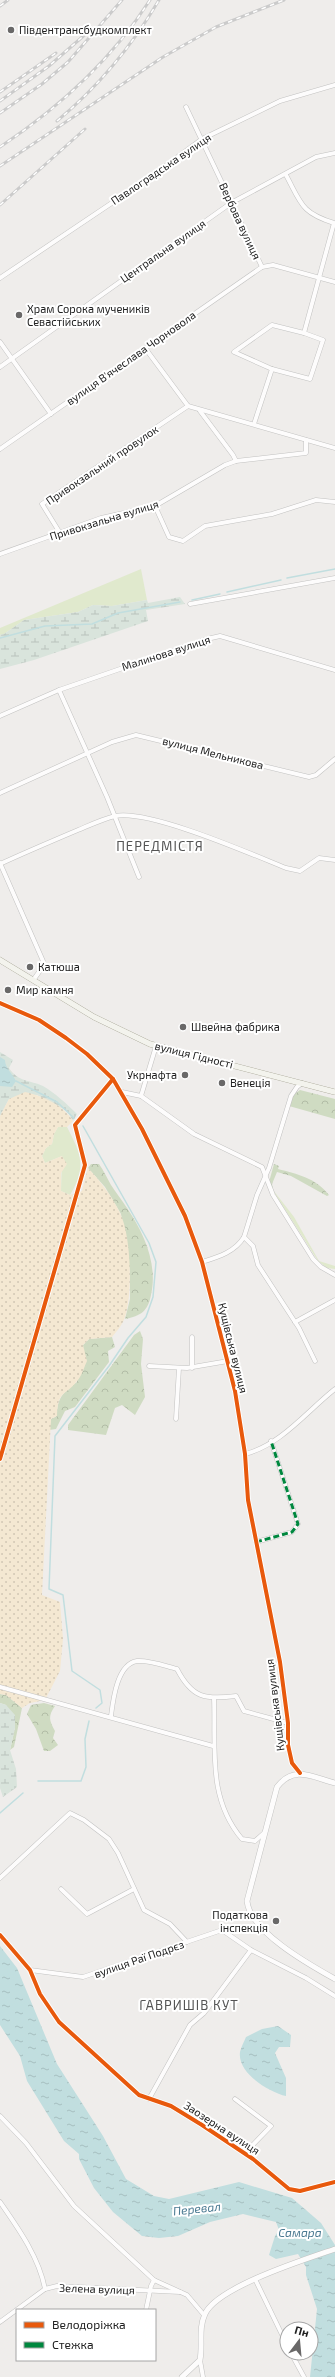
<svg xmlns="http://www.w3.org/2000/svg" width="335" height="2377" viewBox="0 0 335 2377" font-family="'Exo 2',sans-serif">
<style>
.grass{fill:#e0e9cd}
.forest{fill:url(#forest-crowns)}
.wetland{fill:url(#wetland-marsh)}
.sand{fill:url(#sand-dots)}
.water{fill:url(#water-ripples)}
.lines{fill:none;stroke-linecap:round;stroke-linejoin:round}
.stream{stroke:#c1dedf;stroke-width:1.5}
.minor-casing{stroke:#c2c2c1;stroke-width:5}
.tertiary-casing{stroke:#c2c2c1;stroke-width:6}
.secondary-casing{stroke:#989684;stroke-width:6}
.minor{stroke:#fdfcfc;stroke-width:4}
.tertiary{stroke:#fdfcfc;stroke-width:5}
.secondary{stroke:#f3f3ed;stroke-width:5.5}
.rail-casing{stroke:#cbcbcb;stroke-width:3}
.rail{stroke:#fff;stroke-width:1.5;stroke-dasharray:4.5;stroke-linecap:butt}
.quiet{stroke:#00873e;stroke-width:3;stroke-dasharray:6 3;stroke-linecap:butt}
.cycleway-casing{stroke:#fff;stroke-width:6}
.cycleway{stroke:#e8590c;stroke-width:4}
.poi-dot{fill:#696868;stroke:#fff;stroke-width:1.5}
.labels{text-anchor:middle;stroke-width:4;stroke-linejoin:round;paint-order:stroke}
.poi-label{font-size:11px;fill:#212121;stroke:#fff;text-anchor:start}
.street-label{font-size:11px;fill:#212121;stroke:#fff}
.water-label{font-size:12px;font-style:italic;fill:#4b7a92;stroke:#fff}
.quarter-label{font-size:13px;letter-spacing:1px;fill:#545454;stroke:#fff}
</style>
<defs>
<pattern id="forest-crowns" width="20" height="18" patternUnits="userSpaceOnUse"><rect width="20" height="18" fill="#cfdbc2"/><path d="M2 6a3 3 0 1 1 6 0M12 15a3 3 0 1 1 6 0" fill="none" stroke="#b1bca6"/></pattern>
<pattern id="wetland-marsh" width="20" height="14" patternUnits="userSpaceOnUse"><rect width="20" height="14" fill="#d9e4dc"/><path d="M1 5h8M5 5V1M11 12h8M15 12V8" fill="none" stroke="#bac3bc"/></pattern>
<pattern id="sand-dots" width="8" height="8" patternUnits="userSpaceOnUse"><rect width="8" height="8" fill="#f4e8d2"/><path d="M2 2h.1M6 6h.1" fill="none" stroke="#d1c7b4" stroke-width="1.8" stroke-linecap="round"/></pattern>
<pattern id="water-ripples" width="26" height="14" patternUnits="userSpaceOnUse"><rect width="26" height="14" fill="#c1dedf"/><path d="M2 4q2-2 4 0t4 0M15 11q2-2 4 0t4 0" fill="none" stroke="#a6bebf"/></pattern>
</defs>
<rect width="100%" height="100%" fill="#efedeb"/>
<g class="grass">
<polygon points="141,569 147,600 112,606 93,605 78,612 24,620 4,634 0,635 0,628"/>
<path d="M58 1127H67C81 1154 87 1167 70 1195L61 1191 62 1156 45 1163 42 1156 46 1148 52 1144 54 1134Z"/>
<polygon points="270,1186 294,1217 319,1261 335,1266 335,1269 327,1268 318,1261"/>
</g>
<g class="forest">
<polygon points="300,1090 335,1099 335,1119 289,1106 293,1095"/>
<path d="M91 1164H99C104 1171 107 1178 111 1185 116 1193 122 1200 127 1208 144 1233 158 1264 151 1295 148 1311 141 1316 125 1319L130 1299V1272L121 1214 105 1187 88 1168Z"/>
<path d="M274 1164 279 1166 278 1169C297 1174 316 1178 329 1195L327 1196 291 1176 277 1172 272 1184 273 1189 269 1182Z"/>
<polygon points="140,1331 143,1339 141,1364 145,1397 135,1415 122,1405 115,1408 106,1435 68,1430 68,1425 134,1335"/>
<path d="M112 1337 115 1347 108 1351 109 1362 75 1407 65 1411 56 1429 49 1430 51 1419 57 1416C57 1398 63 1392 77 1382L83 1345 89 1339Z"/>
<polygon points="0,1694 6,1695 22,1708 14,1747 10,1750 15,1728 6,1705 0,1703"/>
<path d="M44 1703 55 1706C48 1716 49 1720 55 1731L53 1738 58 1745 50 1751H44L36 1729 27 1714 31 1705Z"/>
</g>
<g class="wetland">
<polygon points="180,597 185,604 146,610 148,621 34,660 0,669 0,635 4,634 24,620 78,612 93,605 112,606 147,600 148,603"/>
<path d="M0 1052 13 1060 9 1068C18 1082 30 1080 43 1086 55 1093 67 1104 77 1114L73 1121 67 1111 37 1095 9 1099 0 1116Z"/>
<polygon points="0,1703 6,1705 15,1715 15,1728 10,1750 16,1769 17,1787 3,1797 0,1788"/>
</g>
<path class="sand" d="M25 1092C43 1096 63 1105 73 1121L67 1127H58L54 1134 52 1144 46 1148 42 1156 45 1163 62 1156 67 1164 61 1173V1191L70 1195 82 1191 88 1168C101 1182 112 1196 120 1213 131 1235 133 1293 125 1317 123 1324 117 1331 112 1337L89 1339 83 1345 87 1361C84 1367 82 1376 77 1381 65 1397 58 1389 57 1416L51 1419 42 1595 60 1602 63 1639 60 1671 45 1700 30 1703 22 1708 6 1695 0 1694V1116L9 1099Z"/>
<g class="water">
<path d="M0 1057 5 1060C5 1068 13 1074 16 1081L12 1087 0 1086Z"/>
<polygon points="0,1946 17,1968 57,2064 103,2136 126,2179 154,2196 169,2199 239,2182 292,2198 321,2223 335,2245 335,2377 310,2377 317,2309 306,2275 306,2267 298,2254 276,2259 269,2255 275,2236 279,2230 276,2222 243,2214 210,2222 178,2236 159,2238 142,2236 113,2212 94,2188 79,2159 79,2154 64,2141 27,2081 20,2056 0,2025"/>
<path d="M278 2026 291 2035 290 2047H279L275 2053 286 2078V2096C269 2092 237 2073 240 2052 241 2047 244 2042 246 2037L262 2029Z"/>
</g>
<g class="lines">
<g class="stream">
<polyline points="287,578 335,569"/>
<polyline points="227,592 281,580"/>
<polyline points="192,600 220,594"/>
<polyline points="0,638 45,626 92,624 118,613 180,602"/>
<polyline points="16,1081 57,1102 74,1118"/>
<polyline points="83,1126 149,1243 156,1262 153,1297 146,1317 128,1338 109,1366 55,1436 49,1589 63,1595 72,1671 100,1690 102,1703 96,1708"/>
<polyline points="38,1781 81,1781 86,1767 85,1739 89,1721"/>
<polyline points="0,1813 23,1793"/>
</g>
<defs>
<g id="minor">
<polyline points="186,107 262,267 273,265 335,282"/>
<path d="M286 175C301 203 301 213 334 223L304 333"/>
<polyline points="0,278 146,180 202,139 280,101 335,85"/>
<polygon points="272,325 304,333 323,340 310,379 272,369 234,352"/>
<polyline points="0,342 51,414"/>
<polyline points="145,348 188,406 335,448"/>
<polyline points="0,367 231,203 316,157 335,153"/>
<polyline points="200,411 233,455 236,461"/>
<polyline points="254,424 272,369"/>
<polyline points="0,449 262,267"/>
<polyline points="155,506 169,537 183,541 205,526 272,514 316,500 335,502"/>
<polyline points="60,533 42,504 188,406"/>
<polyline points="0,554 101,518 155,506 225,465 236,461 306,453 306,440"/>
<polyline points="190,604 335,578"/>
<polyline points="59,690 107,797 139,877"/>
<polyline points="0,716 59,690 207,639 220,636 335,670"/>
<polyline points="0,793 112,742 136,735 309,777 316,775 335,759"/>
<polyline points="0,863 43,961 39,972 34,979"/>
<path d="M0 864C26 852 52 841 78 830 90 825 103 819 115 816 149 809 251 854 286 868L300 871 319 858 335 860"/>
<polyline points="0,1003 39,1020 66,1038 87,1054 113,1079 142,1129 185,1216 202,1262 235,1391 245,1454 248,1500 280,1662 288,1723 288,1745 292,1763 300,1773"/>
<polyline points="302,1083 297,1087 291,1096 269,1168 257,1195 244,1237 253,1246 258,1265 299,1328 315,1361"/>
<polyline points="122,1092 141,1096 156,1046"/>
<polyline points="141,1096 194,1134 262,1167 273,1195 313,1259 321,1267 335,1275"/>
<path d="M202 1262C218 1257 235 1252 244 1237"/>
<polyline points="295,1322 335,1300"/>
<polyline points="192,1337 192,1368"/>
<polyline points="149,1366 187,1368 228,1361"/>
<polyline points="176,1419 179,1368"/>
<path d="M245 1454C281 1445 307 1411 335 1389"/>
<polyline points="0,1459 85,1165 75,1125 113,1079"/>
<polyline points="256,1542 292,1532 298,1524 271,1441"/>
<polyline points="0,1687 213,1746"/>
<path d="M214 1698C216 1748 207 1798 242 1839L255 1841 264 1833"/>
<path d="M111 1716C113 1700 117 1664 137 1661 150 1660 165 1666 177 1669 192 1698 205 1700 236 1696L244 1711 288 1723"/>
<polyline points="0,1878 70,1813 84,1820 109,1839 118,1853 144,1910 170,1924 187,1942"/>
<polyline points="61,1889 87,1914 134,1889"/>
<polyline points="0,1935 30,1970 40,1994 59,2022 139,2095 171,2106 202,2125 253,2159 289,2189 300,2191 335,2182"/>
<polyline points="30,1970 83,1977 222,1930 251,1950 306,1978 335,1996"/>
<polyline points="149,2099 190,2025 204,2013 251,1950"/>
<polyline points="235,2099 271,2126 245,2153"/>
<polyline points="0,2116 26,2143 74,2206 154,2280 187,2295 204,2315"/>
<path d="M0 2202C18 2228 39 2257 45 2289"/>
<polyline points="255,2279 287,2345"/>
<polyline points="146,2310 151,2286 154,2280"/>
<polyline points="0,2322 45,2289 57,2286 180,2292"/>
<polyline points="291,2353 304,2377"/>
<polyline points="200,2360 203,2377"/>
</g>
<g id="tertiary">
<path d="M335 1783C312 1777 294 1765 277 1787L247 1901C250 1932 310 1965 335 1979"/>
<path d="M182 2377 200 2360C203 2344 198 2329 205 2314 217 2287 306 2259 335 2249"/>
</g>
<polyline id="secondary" points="0,960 94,1017 150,1044 335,1092"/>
</defs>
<use href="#minor" class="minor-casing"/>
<use href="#tertiary" class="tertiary-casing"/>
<use href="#secondary" class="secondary-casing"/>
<use href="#minor" class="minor"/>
<use href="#tertiary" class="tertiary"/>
<use href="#secondary" class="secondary"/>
<defs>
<g id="rail">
<polyline points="0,6 8,0"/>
<polyline points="0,92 56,53"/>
<polyline points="0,101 49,66 88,32"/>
<polyline points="0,113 42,84 68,62 122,0"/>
<path d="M57 121C98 87 132 46 159 0"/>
<path d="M0 147C60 107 111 61 150 0"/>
<polyline points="0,166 163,57 216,27 284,0"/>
<polyline points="0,205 85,129"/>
</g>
</defs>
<use href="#rail" class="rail-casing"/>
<use href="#rail" class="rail"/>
<polyline class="quiet" points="256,1542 292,1532 298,1524 271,1441"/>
<defs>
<g id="cycleway">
<polyline points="0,1003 39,1020 66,1038 87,1054 113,1079 142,1129 185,1216 202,1262 235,1391 245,1454 248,1500 280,1662 288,1723 288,1745 292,1763 300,1773"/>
<polyline points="0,1459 85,1165 75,1125 113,1079"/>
<polyline points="0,1935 30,1970 40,1994 59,2022 139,2095 171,2106 202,2125 253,2159 289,2189 300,2191 335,2182"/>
</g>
</defs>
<use href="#cycleway" class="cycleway-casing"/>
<use href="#cycleway" class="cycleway"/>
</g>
<g class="poi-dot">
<circle cx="11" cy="30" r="4"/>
<circle cx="19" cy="315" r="4"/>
<circle cx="30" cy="967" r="4"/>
<circle cx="8" cy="990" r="4"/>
<circle cx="183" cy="1027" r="4"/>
<circle cx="185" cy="1075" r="4"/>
<circle cx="222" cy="1083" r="4"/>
<circle cx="276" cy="1921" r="4"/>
</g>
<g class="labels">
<g class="poi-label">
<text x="19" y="34">Південтрансбудкомплект</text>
<text x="27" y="313">Храм Сорока мучеників<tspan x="27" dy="13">Севастійських</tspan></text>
<text x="38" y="971">Катюша</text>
<text x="16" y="994">Мир камня</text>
<text x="191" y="1031">Швейна фабрика</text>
<text x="177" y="1079" text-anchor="end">Укрнафта</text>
<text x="230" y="1087">Венеція</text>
<text x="268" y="1919" text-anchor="end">Податкова<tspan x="268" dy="13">інспекція</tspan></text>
</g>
<g class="street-label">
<text transform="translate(161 169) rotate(-34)" y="4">Павлоградська вулиця</text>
<text transform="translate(240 221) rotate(65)" y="4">Вербова вулиця</text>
<text transform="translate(163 251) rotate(-35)" y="4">Центральна вулиця</text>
<text transform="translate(131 358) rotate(-35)" y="4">вулиця В'ячеслава Чорновола</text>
<text transform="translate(102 465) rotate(-34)" y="4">Привокзальний провулок</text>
<text transform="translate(104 520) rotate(-17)" y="4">Привокзальна вулиця</text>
<text transform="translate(166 653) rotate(-18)" y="4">Малинова вулиця</text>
<text transform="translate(213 753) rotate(14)" y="4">вулиця Мельникова</text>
<text transform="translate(194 1055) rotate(14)" y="4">вулиця Гідності</text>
<text transform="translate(233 1348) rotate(76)" y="4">Кущівська вулиця</text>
<text transform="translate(275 1705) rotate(-97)" y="4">Кущівська вулиця</text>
<text transform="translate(139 1959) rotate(-19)" y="4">вулиця Раї Подрєз</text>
<text transform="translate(222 2128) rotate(33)" y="4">Заозерна вулиця</text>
<text transform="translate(97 2289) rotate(2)" y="4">Зелена вулиця</text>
</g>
<g class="water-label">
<text transform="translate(197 2209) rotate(-6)" y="4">Перевал</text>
<text x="300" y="2237">Самара</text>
</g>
<g class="quarter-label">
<text x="160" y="851">ПЕРЕДМІСТЯ</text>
<text x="189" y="2010">ГАВРИШІВ КУТ</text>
</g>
</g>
<rect x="16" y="2309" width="140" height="52" fill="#ffffff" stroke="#a6a6a6"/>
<rect x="24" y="2322" width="20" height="6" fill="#e8590c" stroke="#a6a6a6"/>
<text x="52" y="2329" font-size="12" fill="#212121">Велодоріжка</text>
<rect x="24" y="2342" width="20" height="6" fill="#00873e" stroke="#a6a6a6"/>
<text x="52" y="2349" font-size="12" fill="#212121">Стежка</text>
<g transform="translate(299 2341) rotate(16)"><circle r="19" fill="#ffffff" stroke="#a6a6a6"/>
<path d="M0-3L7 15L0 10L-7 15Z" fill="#696868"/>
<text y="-6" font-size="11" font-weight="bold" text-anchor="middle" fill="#212121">Пн</text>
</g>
</svg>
